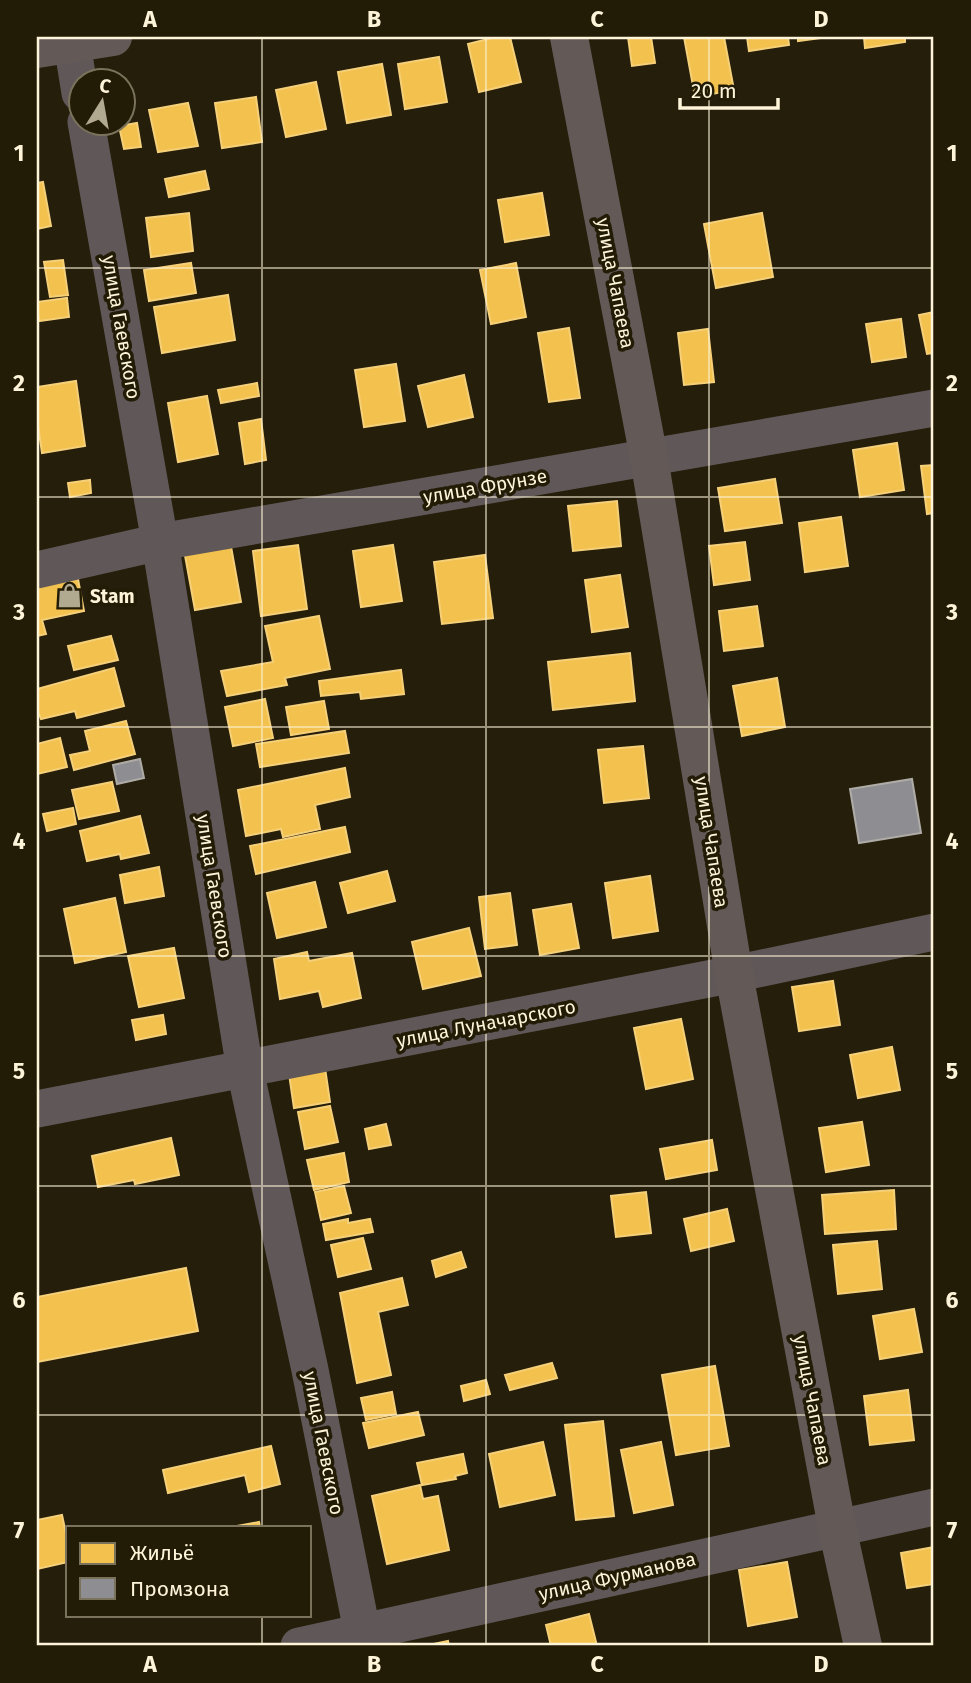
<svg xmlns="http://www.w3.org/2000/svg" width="971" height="1683" viewBox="0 0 971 1683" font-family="'Fira Sans',sans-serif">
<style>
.homes{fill:#f2c14e;stroke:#f6d078;stroke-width:2}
.industry{fill:#8d8d92;stroke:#afaca7;stroke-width:2}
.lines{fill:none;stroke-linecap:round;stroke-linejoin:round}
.street{stroke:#605858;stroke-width:37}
.secondary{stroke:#635a58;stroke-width:38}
.grid{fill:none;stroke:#fef4d9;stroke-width:2;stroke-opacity:0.55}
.labels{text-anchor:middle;stroke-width:7;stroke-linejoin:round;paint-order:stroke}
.street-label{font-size:19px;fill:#fef4d9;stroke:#221b05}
.poi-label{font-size:19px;font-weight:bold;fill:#fef4d9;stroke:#221b05;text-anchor:start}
.neatline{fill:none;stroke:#fef4d9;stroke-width:2.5}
.grid-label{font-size:23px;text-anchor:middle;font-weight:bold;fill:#fef4d9}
</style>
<rect width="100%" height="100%" fill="#251e0b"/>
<g class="homes">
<polygon points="496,37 510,37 521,82 479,92 468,44"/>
<polygon points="628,37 651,37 655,63 632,66"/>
<polygon points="684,37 724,37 734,90 695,97"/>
<polygon points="747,37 788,37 789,45 749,51"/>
<polygon points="798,37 828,37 798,41"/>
<polygon points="864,37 905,37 905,42 865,48"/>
<polygon points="439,57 447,102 405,109 398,64"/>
<polygon points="382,64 391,115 347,123 338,72"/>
<polygon points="316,82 326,129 286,137 276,90"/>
<polygon points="256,97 262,142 222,148 215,103"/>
<polygon points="188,103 198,146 158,152 149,110"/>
<polygon points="137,123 141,147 124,149 119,126"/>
<polygon points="205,171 209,189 169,197 165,179"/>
<polygon points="43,182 51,226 37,229 37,183"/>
<polygon points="542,193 549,235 505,242 498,200"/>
<polygon points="189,213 193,251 151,257 146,218"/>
<polygon points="762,213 773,277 716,288 704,224"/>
<polygon points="63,260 68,295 50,297 44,262"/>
<polygon points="191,263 196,293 149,301 144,270"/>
<polygon points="516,263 526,317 491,324 480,270"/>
<polygon points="228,295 235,340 162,353 154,307"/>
<polygon points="67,298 69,317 39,321 37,302"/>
<polygon points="934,312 934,353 927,354 919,315"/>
<polygon points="901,319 906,357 872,362 866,324"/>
<polygon points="569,328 580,398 549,402 538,333"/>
<polygon points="708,329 714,382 684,385 678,333"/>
<polygon points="396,364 405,421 364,427 355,370"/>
<polygon points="464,375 473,417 428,427 418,386"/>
<polygon points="76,381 85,446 42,453 37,418 37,387"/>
<polygon points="257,383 259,396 221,403 218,390"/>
<polygon points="207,396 218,454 178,462 168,403"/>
<polygon points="261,419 266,460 245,464 239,423"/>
<polygon points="897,443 904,490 860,497 853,450"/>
<polygon points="934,465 934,513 927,514 921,466"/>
<polygon points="775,479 782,523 725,531 718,488"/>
<polygon points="90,480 91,493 70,497 68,483"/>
<polygon points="617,501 621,546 573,551 568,506"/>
<polygon points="841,517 848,566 805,572 799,523"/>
<polygon points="230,541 241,602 195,610 184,550"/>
<polygon points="745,542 750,580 714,585 709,546"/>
<polygon points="298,545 307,609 261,616 253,551"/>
<polygon points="393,545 402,601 361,607 353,551"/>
<polygon points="485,555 493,618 442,624 434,562"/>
<polygon points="620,575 628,627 592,632 585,580"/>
<polygon points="78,579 84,611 42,620 46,634 37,636 37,587"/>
<polygon points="757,606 763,646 724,651 719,611"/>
<polygon points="319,616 330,669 285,678 287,685 227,696 221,671 273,662 265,626"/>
<polygon points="111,636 118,660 74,670 68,646"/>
<polygon points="630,653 635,701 553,710 548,662"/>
<polygon points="114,668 124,706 77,718 75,711 41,719 39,714 37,715 37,689"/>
<polygon points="401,670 404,694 361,699 360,692 321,696 319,681"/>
<polygon points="777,678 785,727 742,736 733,686"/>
<polygon points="265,699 273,738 233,746 225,707"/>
<polygon points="324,701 329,729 291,735 286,707"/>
<polygon points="126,721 135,754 74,770 70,755 90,751 85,731"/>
<polygon points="345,731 349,753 260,767 256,744"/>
<polygon points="60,738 67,767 37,774 37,744"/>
<polygon points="643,746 649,798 604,803 598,750"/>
<polygon points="345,768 350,797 315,805 320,829 283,837 281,829 246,836 238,790"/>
<polygon points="112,782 119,811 79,819 72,790"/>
<polygon points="73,808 76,824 47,831 43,814"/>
<polygon points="140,816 149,853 121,859 120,854 87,861 80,831"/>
<polygon points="345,827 350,852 256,874 250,846"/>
<polygon points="159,867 164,896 125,903 120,875"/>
<polygon points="387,871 395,901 348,913 340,883"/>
<polygon points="650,876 658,931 613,938 605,883"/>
<polygon points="315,882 326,927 277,938 267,893"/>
<polygon points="510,893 517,945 485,949 479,897"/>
<polygon points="115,898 126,952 75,963 64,909"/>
<polygon points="571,904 579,948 540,955 533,910"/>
<polygon points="469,928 481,976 423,989 412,942"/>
<polygon points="174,948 184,998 139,1007 128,956"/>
<polygon points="307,952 309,961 352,953 361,998 323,1007 319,991 280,999 274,959"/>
<polygon points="833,981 840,1025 799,1031 792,987"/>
<polygon points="163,1015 166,1034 136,1040 132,1020"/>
<polygon points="681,1019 693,1079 646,1089 634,1028"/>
<polygon points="892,1047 900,1090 858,1098 850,1055"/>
<polygon points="325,1068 330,1102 294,1108 289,1074"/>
<polygon points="330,1106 338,1142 305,1149 298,1112"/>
<polygon points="862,1122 869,1165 826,1172 819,1128"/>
<polygon points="386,1124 391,1145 369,1149 365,1129"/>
<polygon points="171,1138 179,1175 135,1184 134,1180 98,1187 92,1156"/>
<polygon points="712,1140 717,1170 666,1179 660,1149"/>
<polygon points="344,1153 349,1182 314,1190 307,1160"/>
<polygon points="344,1186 351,1213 321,1220 315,1192"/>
<polygon points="894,1190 896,1229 825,1234 822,1195"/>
<polygon points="646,1192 651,1233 616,1237 611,1196"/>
<polygon points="727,1209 734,1241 691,1251 684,1219"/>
<polygon points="348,1219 348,1223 370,1219 373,1232 326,1240 323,1224"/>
<polygon points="363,1238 371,1269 338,1277 331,1245"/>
<polygon points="877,1241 882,1289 838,1294 833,1245"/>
<polygon points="461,1252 466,1267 436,1277 432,1261"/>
<polygon points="186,1268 198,1331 37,1362 37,1297"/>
<polygon points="402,1278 408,1305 378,1312 391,1375 357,1383 340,1293"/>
<polygon points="914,1309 922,1352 880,1359 873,1316"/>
<polygon points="552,1363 557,1378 510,1390 505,1375"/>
<polygon points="715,1366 729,1446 676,1455 662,1375"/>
<polygon points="486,1380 490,1394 464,1401 461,1386"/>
<polygon points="908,1390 914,1440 870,1445 864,1396"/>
<polygon points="392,1392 396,1414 366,1420 361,1398"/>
<polygon points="418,1412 424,1435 369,1448 363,1423"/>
<polygon points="603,1421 614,1516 576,1520 565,1425"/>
<polygon points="543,1442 555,1495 500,1507 489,1454"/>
<polygon points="661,1442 673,1505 634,1513 621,1450"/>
<polygon points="271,1446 280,1484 249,1492 245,1475 168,1493 163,1470"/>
<polygon points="463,1454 467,1473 455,1476 456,1479 422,1485 417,1463"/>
<polygon points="420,1485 423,1499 438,1496 449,1550 387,1564 372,1496"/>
<polygon points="62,1515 68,1543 68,1562 37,1569 37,1520"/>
<polygon points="259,1522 260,1527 237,1526"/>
<polygon points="934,1547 934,1584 907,1588 901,1553"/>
<polygon points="787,1562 797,1617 748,1626 739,1570"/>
<polygon points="589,1614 597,1646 551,1646 546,1625"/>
<polygon points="448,1641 449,1646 424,1646"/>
</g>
<g class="industry">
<polygon points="140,759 144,778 117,784 113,765"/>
<polygon points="912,779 921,833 859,843 850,789"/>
</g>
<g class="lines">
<g class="street">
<polyline points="71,37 80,93"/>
<polyline points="86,122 160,542 245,1070 310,1370 365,1646"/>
<polyline points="37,570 160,542 934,408"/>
<polyline points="37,1109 734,974 934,932"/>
<polyline points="299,1646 934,1507"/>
</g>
<g class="secondary">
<polyline points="569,37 649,458 734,974 837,1527 863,1646"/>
<polyline points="37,49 113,37"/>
</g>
</g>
<path class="grid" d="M262 37V1527M486 37V1646M709 37V1646M37 268H934M37 497H934M37 727H934M37 956H934M37 1186H934M37 1415H934M262 1615V1646"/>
<defs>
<symbol id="shop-bare" viewBox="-9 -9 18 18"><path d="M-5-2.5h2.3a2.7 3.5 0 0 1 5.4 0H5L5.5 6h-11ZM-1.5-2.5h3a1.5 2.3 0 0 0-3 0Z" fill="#b2a991" stroke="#221b05" stroke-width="2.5" paint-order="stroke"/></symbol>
</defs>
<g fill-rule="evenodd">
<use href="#shop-bare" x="52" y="578" width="35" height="35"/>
</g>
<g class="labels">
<g class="street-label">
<text transform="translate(616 283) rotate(79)" y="7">улица Чапаева</text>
<text transform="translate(122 327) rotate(80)" y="7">улица Гаевского</text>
<text transform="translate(485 486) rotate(-10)" y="7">улица Фрунзе</text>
<text transform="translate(712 842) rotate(81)" y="7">улица Чапаева</text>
<text transform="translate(215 886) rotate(81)" y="7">улица Гаевского</text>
<text transform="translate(486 1023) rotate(-11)" y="7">улица Луначарского</text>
<text transform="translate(813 1400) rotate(79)" y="7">улица Чапаева</text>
<text transform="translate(324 1443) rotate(79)" y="7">улица Гаевского</text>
<text transform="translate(617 1576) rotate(-13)" y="7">улица Фурманова</text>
</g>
<g class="poi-label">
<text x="90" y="603">Stam</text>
</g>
</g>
<rect width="971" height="1683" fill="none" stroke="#221b05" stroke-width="77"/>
<rect x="66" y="1526" width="245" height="91" fill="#221b05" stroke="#7a725a" stroke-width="2"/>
<rect x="80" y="1543" width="35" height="21" fill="#f2c14e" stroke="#7a725a" stroke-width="2"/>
<text x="130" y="1560" font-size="21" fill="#fef4d9">Жильё</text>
<rect x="80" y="1578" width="35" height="21" fill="#8d8d92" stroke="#7a725a" stroke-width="2"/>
<text x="130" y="1596" font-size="21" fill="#fef4d9">Промзона</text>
<g transform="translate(102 102) rotate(11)"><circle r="33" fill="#221b05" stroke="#7a725a" stroke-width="2"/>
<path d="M0-5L12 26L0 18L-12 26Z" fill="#b2a991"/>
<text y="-10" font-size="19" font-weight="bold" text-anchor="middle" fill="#fef4d9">С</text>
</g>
<path d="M680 98v10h98v-10" fill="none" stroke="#fef4d9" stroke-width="3.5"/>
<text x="691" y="98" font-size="21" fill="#fef4d9" stroke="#221b05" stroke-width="5" paint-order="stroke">20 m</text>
<rect x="38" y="38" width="894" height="1606" class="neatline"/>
<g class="grid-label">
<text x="150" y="27">A</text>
<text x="374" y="27">B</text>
<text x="597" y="27">C</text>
<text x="821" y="27">D</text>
<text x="19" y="161">1</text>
<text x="952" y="161">1</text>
<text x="19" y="391">2</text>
<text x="952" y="391">2</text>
<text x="19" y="620">3</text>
<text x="952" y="620">3</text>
<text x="19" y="849">4</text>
<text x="952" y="849">4</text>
<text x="19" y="1079">5</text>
<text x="952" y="1079">5</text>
<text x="19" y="1308">6</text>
<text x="952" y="1308">6</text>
<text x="19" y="1538">7</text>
<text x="952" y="1538">7</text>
<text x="150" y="1672">A</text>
<text x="374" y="1672">B</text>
<text x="597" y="1672">C</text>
<text x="821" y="1672">D</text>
</g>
</svg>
